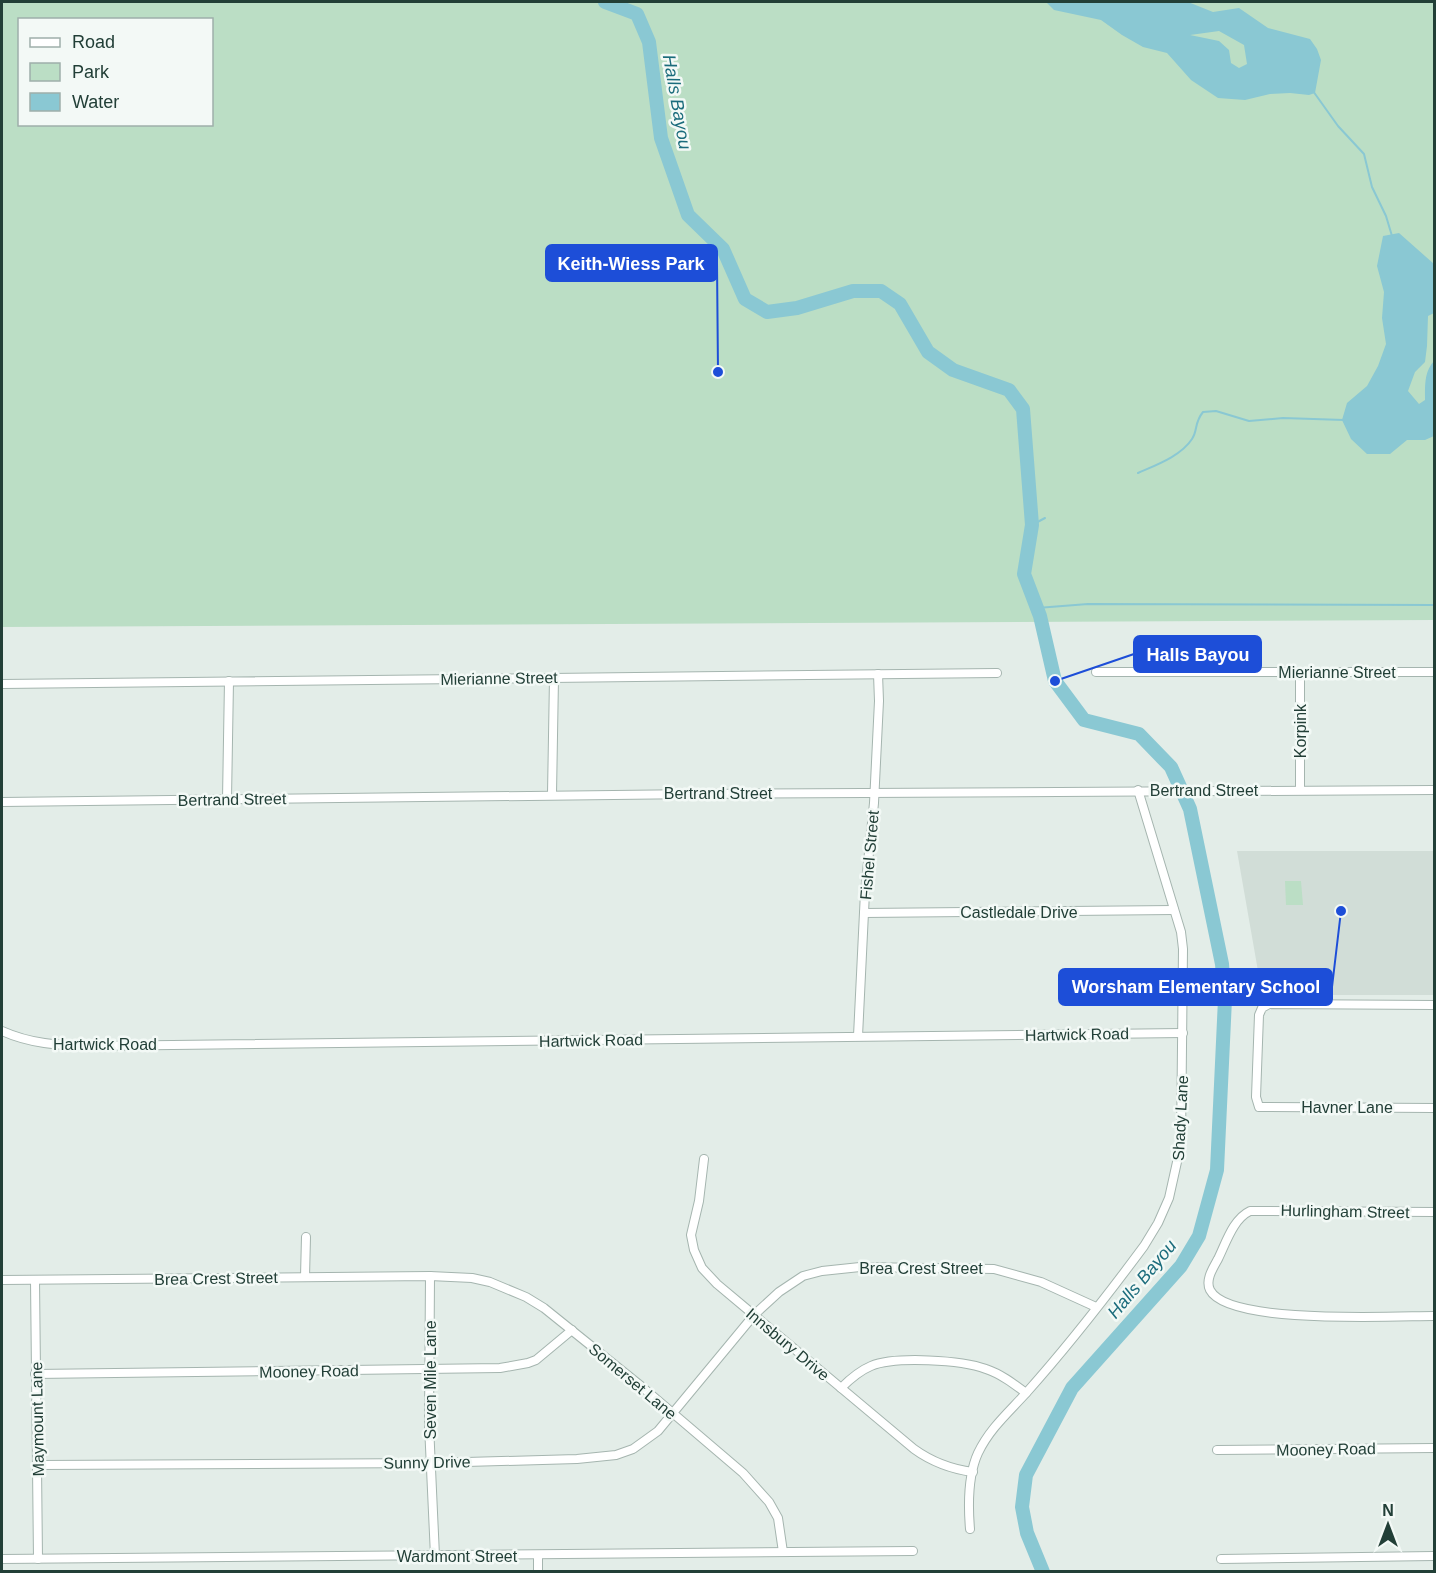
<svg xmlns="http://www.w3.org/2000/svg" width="1436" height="1573" viewBox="0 0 1436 1573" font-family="Arial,sans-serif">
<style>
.built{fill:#d1ddd7}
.green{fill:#bbdec5;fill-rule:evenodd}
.water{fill:#8ac8d3;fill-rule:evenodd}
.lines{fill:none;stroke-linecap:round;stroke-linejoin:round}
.stream{stroke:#8ac8d3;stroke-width:2}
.river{stroke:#8ac8d3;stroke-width:14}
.minor-casing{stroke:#a5b5af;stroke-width:10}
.minor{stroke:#fff;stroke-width:8}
.labels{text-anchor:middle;stroke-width:5;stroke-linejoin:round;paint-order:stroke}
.street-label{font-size:16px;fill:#223f37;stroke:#f3f9f6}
.water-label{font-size:18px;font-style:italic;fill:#1b6c7c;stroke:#f3f9f6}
.leader{fill:none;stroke:#1d4ed8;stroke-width:2}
.callout-dot{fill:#1d4ed8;stroke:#f3f9f6;stroke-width:2}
.callout{fill:#1d4ed8;stroke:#1d4ed8;stroke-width:2}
.callout-label{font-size:18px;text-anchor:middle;font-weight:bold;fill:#fff}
</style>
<rect width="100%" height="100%" fill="#e3ede8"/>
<polygon class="built" points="1237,851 1434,851 1434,995 1258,995 1258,971"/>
<g class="green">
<path d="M2 2H1434V620L2 627ZM20 20H212V124H20Z"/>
<polygon points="1285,881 1301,881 1303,905 1286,905"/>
</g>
<g class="water">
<path d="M1046 2H1188L1213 12 1239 8 1268 28 1310 39 1317 49 1321 60 1315 93 1309 95 1290 93 1270 94 1245 100 1218 98 1191 80 1167 53 1143 47 1122 35 1101 20 1054 10ZM1219 31 1244 45 1247 64 1239 68 1231 63 1229 50 1219 41 1190 35Z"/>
<path d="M1399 233 1434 264V313L1428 316 1427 346 1425 362 1415 372 1408 391 1419 404 1425 400C1425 386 1424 372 1434 361V436L1425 440H1407L1390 454H1367L1351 439 1342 420 1347 403 1367 386 1378 366 1386 344 1382 318 1384 292 1377 266 1383 236Z"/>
</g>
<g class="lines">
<g class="stream">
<polyline points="1313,91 1338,126 1364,154 1372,187 1386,216 1392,236"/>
<path d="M1138 473C1156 465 1181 456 1192 439 1198 430 1194 423 1203 412L1216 411 1249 421 1283 418 1344 420"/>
<polyline points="1032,525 1045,518"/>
<polyline points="1037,608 1088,604 1434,605"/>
</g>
<polyline class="river" points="605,2 637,14 649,42 661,138 688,215 723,249 745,299 767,312 797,308 853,291 881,291 900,304 928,352 953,370 1009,390 1023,409 1032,525 1024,574 1040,616 1055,681 1084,720 1139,734 1171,767 1190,809 1222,964 1225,999 1217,1170 1199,1236 1181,1266 1072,1388 1026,1475 1022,1507 1027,1533 1043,1572"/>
<defs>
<g id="minor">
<polyline points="1096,672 1434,672"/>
<polyline points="1300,672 1300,790"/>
<polyline points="2,684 997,673"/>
<polyline points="552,794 554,678"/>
<polyline points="227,799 229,681"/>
<path d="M2 802C479 796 957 790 1434 790"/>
<polyline points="864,913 1174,910"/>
<polyline points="1434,1005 1269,1004 1262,1008 1259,1015 1256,1097 1259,1107 1434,1108"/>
<path d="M2 1031C31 1044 57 1045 89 1046L1183 1033"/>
<polyline points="858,1036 865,892 874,803 879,701 878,674"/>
<path d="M704 1159 699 1201 691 1235 694 1250 702 1268 717 1284 914 1449C932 1462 950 1469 973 1472"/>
<path d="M1434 1212 1250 1211C1233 1219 1226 1243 1218 1259 1213 1268 1205 1280 1210 1290 1228 1325 1395 1316 1434 1316"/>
<polyline points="430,1276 429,1425 435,1556"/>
<polyline points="305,1277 306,1237"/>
<polyline points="2,1280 430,1276 472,1278 490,1282 526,1297 544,1308 641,1386 743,1473 769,1502 778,1518 783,1552"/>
<polyline points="35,1280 38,1559"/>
<polyline points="35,1374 500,1368 528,1363 536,1360 572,1330"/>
<path d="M841 1388C850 1379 859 1371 871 1366 895 1356 962 1360 986 1369 1001 1374 1014 1384 1026 1393"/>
<polyline points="1217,1450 1434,1448"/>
<polyline points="38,1465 431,1463 577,1459 616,1455 633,1449 658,1431 754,1315 779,1292 803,1276 822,1271 860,1267 994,1269 1041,1282 1096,1307"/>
<path d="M970 1529C968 1505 968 1475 978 1453 990 1428 1009 1412 1027 1392 1068 1346 1107 1296 1144 1246L1158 1223 1169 1198 1181 1144 1183 949 1181 932 1138 790"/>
<polyline points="2,1559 913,1551"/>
<polyline points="1221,1559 1434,1556"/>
<polyline points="538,1572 538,1555"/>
</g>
</defs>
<use href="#minor" class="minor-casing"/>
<use href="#minor" class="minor"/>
</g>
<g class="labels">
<g class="street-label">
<text x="1337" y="678">Mierianne Street</text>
<text transform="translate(499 678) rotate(-1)" y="6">Mierianne Street</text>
<text transform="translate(1300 731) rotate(-90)" y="6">Korpink</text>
<text x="1204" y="796">Bertrand Street</text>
<text x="718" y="799">Bertrand Street</text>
<text transform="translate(232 799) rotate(-1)" y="6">Bertrand Street</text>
<text transform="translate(869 855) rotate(-85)" y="6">Fishel Street</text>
<text x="1019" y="918">Castledale Drive</text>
<text transform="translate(1077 1034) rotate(-1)" y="6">Hartwick Road</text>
<text transform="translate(591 1040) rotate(-1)" y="6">Hartwick Road</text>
<text x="105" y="1050">Hartwick Road</text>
<text x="1347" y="1113">Havner Lane</text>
<text transform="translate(1180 1118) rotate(-87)" y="6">Shady Lane</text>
<text transform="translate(1345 1211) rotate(1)" y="6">Hurlingham Street</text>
<text x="921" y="1274">Brea Crest Street</text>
<text transform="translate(216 1278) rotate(-1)" y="6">Brea Crest Street</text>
<text transform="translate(788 1344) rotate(40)" y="6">Innsbury Drive</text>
<text transform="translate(309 1371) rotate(-1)" y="6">Mooney Road</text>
<text transform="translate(430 1380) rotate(-90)" y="6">Seven Mile Lane</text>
<text transform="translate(633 1381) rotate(40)" y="6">Somerset Lane</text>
<text transform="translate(37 1419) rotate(-91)" y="6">Maymount Lane</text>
<text transform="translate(1326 1449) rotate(-1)" y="6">Mooney Road</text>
<text transform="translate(427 1462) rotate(-1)" y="6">Sunny Drive</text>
<text x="457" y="1562">Wardmont Street</text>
</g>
<g class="water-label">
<text transform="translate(677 102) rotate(80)" y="6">Halls Bayou</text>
<text transform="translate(1142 1279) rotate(-50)" y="6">Halls Bayou</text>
</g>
</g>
<path class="leader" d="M718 372L717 263M1055 681L1134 654M1341 911L1332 987"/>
<g class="callout-dot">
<circle cx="718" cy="372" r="6"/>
<circle cx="1055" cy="681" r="6"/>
<circle cx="1341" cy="911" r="6"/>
</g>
<g class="callout">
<rect x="546" y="245" width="171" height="36" rx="6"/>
<rect x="1134" y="636" width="127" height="36" rx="6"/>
<rect x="1059" y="969" width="273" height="36" rx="6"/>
</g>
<g class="callout-label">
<text x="631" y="270">Keith-Wiess Park</text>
<text x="1198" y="661">Halls Bayou</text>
<text x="1196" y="993">Worsham Elementary School</text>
</g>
<rect width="1436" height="1573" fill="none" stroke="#223f37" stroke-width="6"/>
<rect x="18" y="18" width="195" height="108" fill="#f3f9f6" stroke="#9fafaa" stroke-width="1.5"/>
<rect x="30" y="38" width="30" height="9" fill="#ffffff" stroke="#9fafaa" stroke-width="1.5"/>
<text x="72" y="48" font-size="18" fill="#223f37">Road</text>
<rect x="30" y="63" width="30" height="18" fill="#bbdec5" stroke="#9fafaa" stroke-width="1.5"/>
<text x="72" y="78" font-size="18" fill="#223f37">Park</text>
<rect x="30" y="93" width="30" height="18" fill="#8ac8d3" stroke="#9fafaa" stroke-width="1.5"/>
<text x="72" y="108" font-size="18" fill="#223f37">Water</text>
<g transform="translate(1388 1525)" stroke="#f3f9f6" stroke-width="4.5" paint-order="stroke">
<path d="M0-4.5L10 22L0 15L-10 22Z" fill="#223f37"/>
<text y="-9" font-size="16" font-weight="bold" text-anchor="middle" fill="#223f37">N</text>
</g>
</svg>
